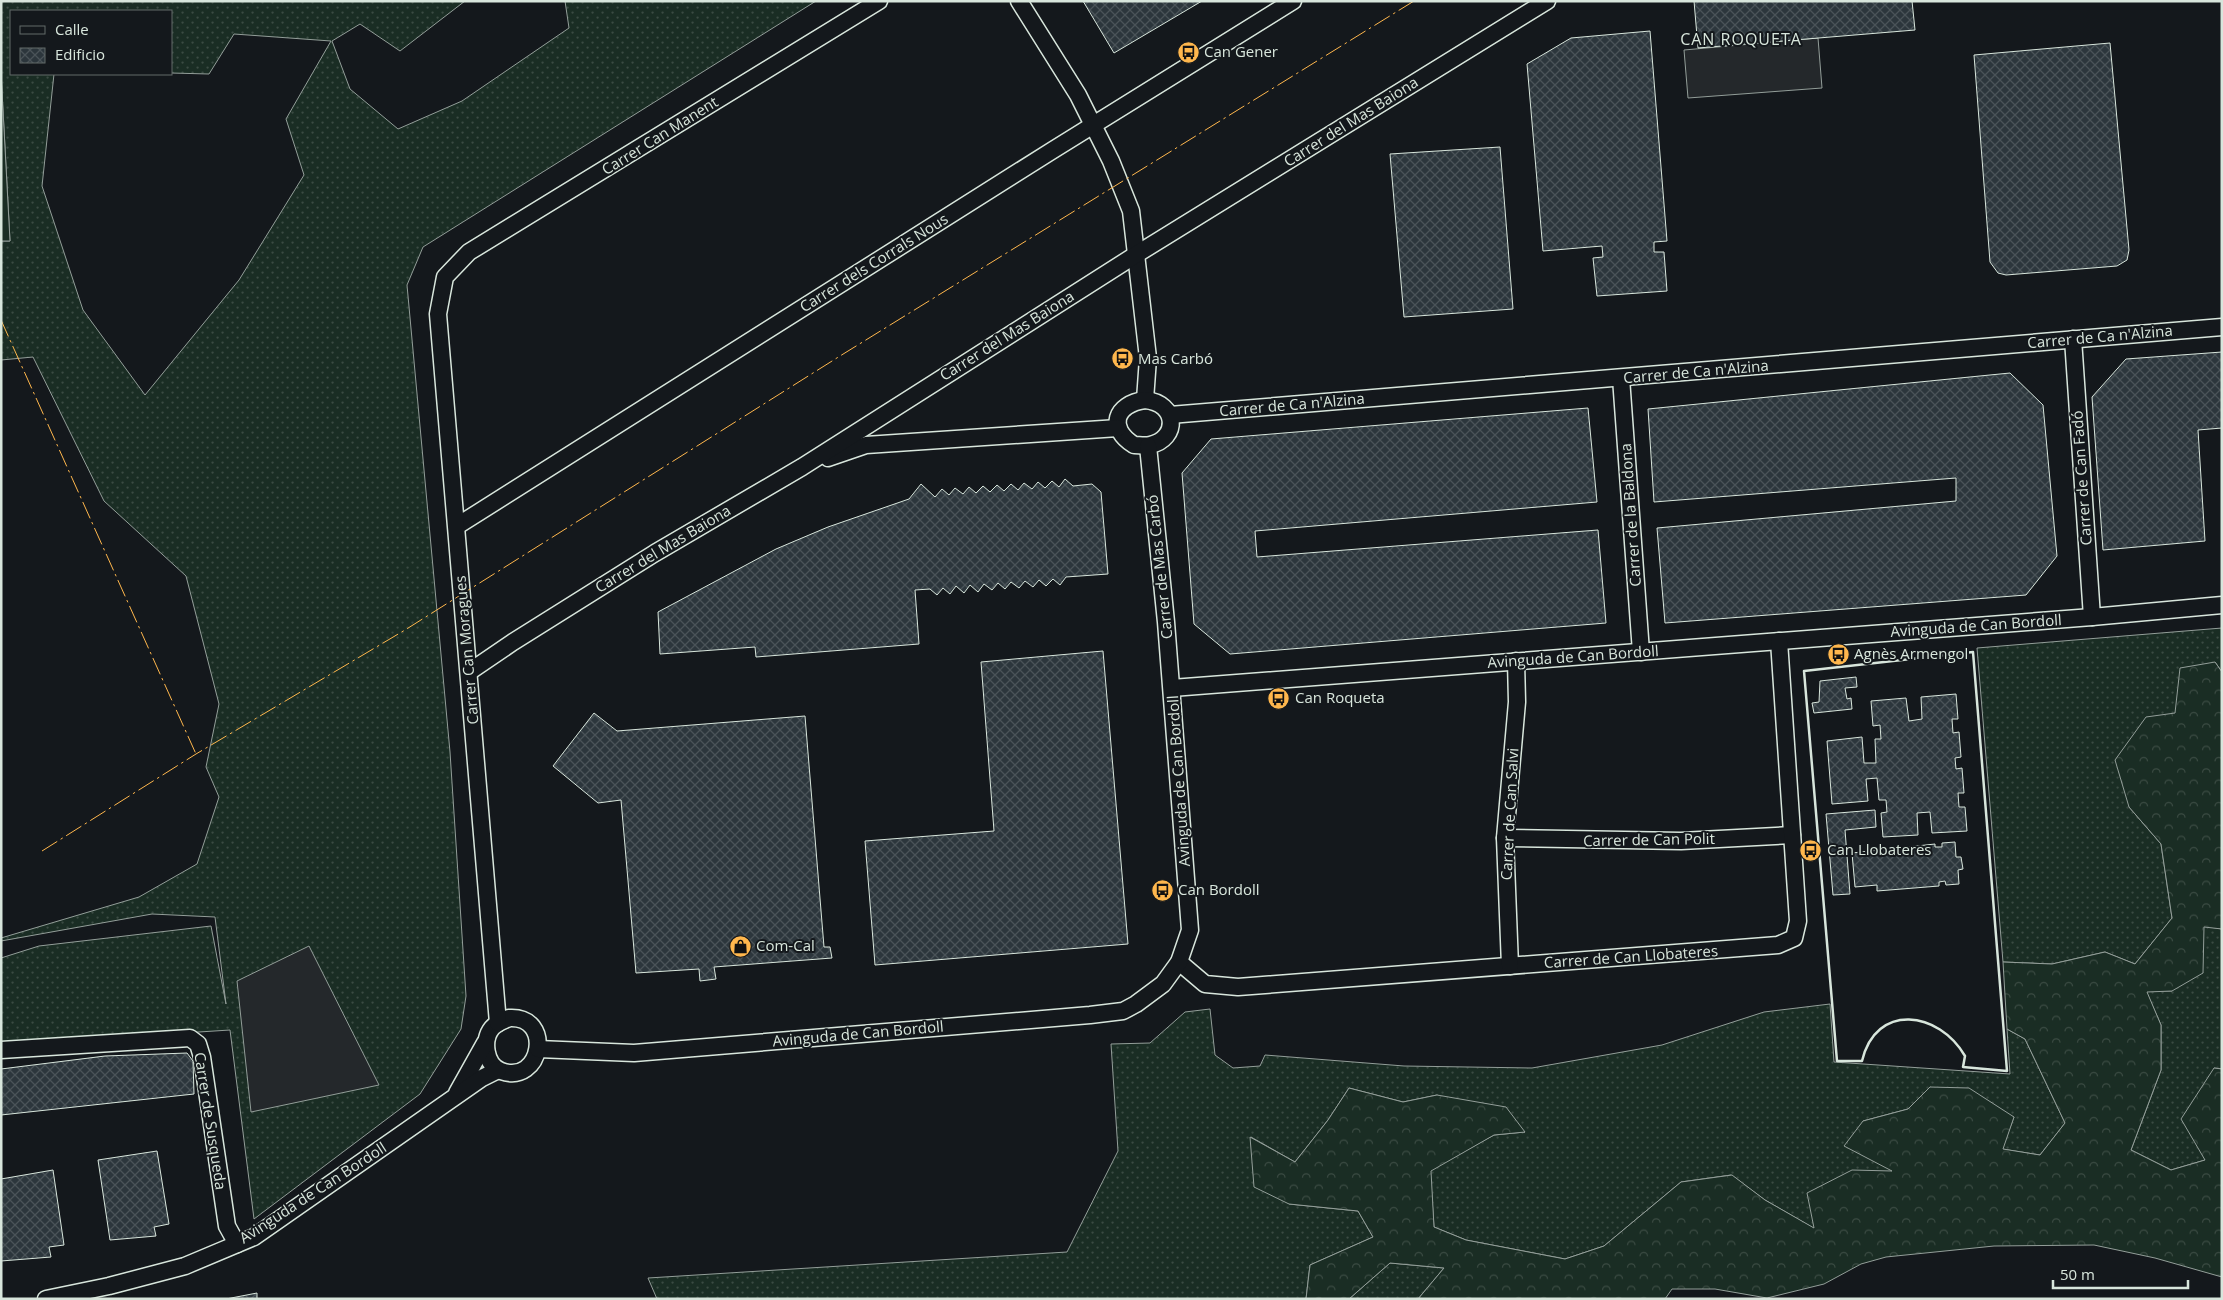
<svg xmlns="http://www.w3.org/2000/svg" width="2223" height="1300" viewBox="0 0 2223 1300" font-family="'Open Sans',sans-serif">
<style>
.grass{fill:url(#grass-dots);stroke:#939e99;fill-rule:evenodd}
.forest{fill:url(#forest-crowns);stroke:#939e99}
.garden{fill:#1a2d24;stroke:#939e99}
.parking{fill:#24282b;stroke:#939e99}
.building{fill:url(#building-cross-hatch);stroke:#d8e6dc}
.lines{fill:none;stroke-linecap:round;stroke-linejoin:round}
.street-casing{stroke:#d8e6dc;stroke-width:19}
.street{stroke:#14181c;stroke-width:16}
.wall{stroke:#d8e6dc;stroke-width:2.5}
.power{stroke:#ffb74d;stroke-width:1;stroke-dasharray:18 4 2.5 4;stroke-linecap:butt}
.labels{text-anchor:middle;stroke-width:4;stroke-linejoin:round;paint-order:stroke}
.poi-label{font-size:15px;fill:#d8e6dc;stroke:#14181c;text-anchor:start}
.street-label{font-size:15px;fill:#d8e6dc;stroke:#14181c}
.neighbourhood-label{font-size:16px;letter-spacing:1px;fill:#d8e6dc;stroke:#14181c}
</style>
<defs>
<pattern id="grass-dots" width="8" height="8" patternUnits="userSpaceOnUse" patternTransform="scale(1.25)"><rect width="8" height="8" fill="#1a2d24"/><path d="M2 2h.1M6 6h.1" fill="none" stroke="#3b4b43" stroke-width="1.8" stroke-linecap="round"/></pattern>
<pattern id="forest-crowns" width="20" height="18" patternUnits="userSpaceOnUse" patternTransform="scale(1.25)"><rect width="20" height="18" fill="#1a2d24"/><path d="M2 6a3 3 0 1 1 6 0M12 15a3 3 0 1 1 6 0" fill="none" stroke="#3b4b43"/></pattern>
<pattern id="building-cross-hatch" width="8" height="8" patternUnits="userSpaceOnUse" patternTransform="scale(1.25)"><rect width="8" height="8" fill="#2c363c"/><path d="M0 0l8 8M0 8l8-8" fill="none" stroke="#4a5358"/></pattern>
</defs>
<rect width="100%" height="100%" fill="#14181c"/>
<g class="grass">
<path d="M1 1H465L400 51 360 24 332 41 350 89 398 129 462 101 569 28 565 1H816L423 247 407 285 450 752 466 996 461 1029 420 1094 254 1219 230 1030 152 1035 1 1048V958L39 946 211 926 226 1004 215 917 152 914 1 941V938L139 897 197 864 219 797 206 767 219 704 186 576 104 501 33 357 1 360V241H10L1 73ZM11 11H171V73L209 74 234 34 331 41 286 119 304 175 239 280 145 395 83 310 42 186 54 74H11Z"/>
<polygon points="2222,628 2222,672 2215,662 2175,713 2129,807 2161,844 2172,918 2135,964 2105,952 2052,964 2003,962 1977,648"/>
<polygon points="2204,926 2222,929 2222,1069 2214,1068 2205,1160 2171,1170 2131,1150 2161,1070 2161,1025 2146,991 2172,991"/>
<polygon points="1830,1004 1834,1062 2010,1074 2007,1029 2025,1039 2065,1123 2040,1155 2002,1149 2014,1117 1930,1087 1908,1109 1863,1121 1893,1172 1815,1229 1765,1200 1731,1175 1681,1182 1604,1246 1565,1259 1466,1240 1434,1227 1430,1170 1494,1135 1525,1132 1437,1095 1403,1102 1349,1088 1328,1120 1295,1162 1251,1137 1289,1204 1358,1211 1373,1237 1310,1265 1306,1299 657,1299 648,1278 1067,1252 1118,1151 1111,1044 1150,1043 1185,1012 1210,1009 1215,1055 1233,1068 1260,1066 1265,1055 1404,1066 1532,1068 1662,1045 1764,1012"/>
<polygon points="1390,1263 1444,1268 1418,1299 1349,1299"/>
</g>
<polygon class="forest" points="2215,662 2222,672 2222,929 2204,927 2203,973 2172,991 2147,992 2161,1025 2161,1070 2131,1150 2171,1170 2205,1160 2181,1119 2214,1068 2222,1069 2222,1277 2155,1258 2094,1245 1994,1246 1886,1257 1861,1264 1824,1284 1767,1298 1715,1289 1672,1289 1665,1299 1418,1299 1444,1268 1390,1263 1349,1299 1306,1299 1310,1265 1373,1237 1358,1211 1289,1204 1254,1187 1250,1137 1295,1162 1328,1120 1349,1088 1403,1102 1437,1095 1506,1107 1525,1132 1494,1135 1431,1171 1434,1227 1466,1240 1565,1259 1604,1246 1681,1182 1732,1175 1765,1200 1814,1228 1807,1193 1852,1170 1892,1171 1844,1146 1863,1121 1908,1109 1930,1087 1969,1088 2014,1117 2003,1149 2040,1155 2065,1123 2025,1039 2007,1029 2003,962 2052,964 2105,952 2135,964 2172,918 2161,844 2129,807 2115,760 2146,717 2175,713 2180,668"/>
<polygon class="garden" points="1,73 10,241 1,241"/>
<g class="parking">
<polygon points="1818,38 1822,88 1688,98 1684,50"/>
<polygon points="309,946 379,1085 251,1112 237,981"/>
</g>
<g class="building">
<polygon points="1083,1 1202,1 1114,53"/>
<polygon points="1694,1 1912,1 1915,30 1698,48"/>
<polygon points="1650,31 1667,241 1654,242 1654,252 1664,252 1667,291 1597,296 1593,258 1603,257 1602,246 1543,251 1527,64 1571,38"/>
<polygon points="2110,43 2129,250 2127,260 2117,266 2006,275 1998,273 1990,262 1974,55"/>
<polygon points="1500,147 1513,309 1404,317 1390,154"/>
<polygon points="2222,352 2222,428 2198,430 2205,541 2103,550 2092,397 2126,359"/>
<polygon points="2010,373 2043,405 2057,556 2026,595 1665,623 1657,528 1956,501 1956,478 1654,502 1648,409"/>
<polygon points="1588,408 1597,502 1255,531 1257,557 1598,530 1606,623 1230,654 1194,624 1182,473 1211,439"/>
<polygon points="1065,479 1073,486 1092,484 1101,492 1108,574 1066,577 1060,585 1053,579 1046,586 1039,580 1033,587 1025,581 1019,588 1011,582 1005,589 998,583 992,590 984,584 978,592 970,585 964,593 956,586 950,594 943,588 937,595 930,589 915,590 919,644 756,657 755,647 660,654 658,612 776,549 828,527 909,499 921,484 935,497 942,489 949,495 955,488 963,494 969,487 976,493 983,486 990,492 997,485 1004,491 1011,484 1018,490 1024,483 1032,489 1038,482 1045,488 1052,481 1059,487"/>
<polygon points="1103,651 1128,944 875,965 865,841 994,831 981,662"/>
<polygon points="1856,677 1857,687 1845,688 1847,699 1851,698 1852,709 1814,713 1812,703 1819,702 1820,681"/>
<polygon points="1956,694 1958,719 1952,719 1953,733 1959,732 1961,757 1955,758 1956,769 1962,768 1964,793 1958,793 1959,807 1965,807 1967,831 1932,833 1930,812 1917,813 1918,835 1883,837 1881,813 1887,812 1886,800 1879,800 1877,778 1866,779 1868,801 1832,804 1827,741 1862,737 1864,763 1876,763 1875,739 1881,739 1880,725 1873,726 1871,701 1906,698 1909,721 1922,719 1921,697"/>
<polygon points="594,713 617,731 805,716 824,947 830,947 832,958 714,967 716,979 700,981 699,969 636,973 621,800 598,803 553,766"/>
<polygon points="1875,810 1876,827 1845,830 1850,894 1833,895 1826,814"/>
<polygon points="1955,842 1956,857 1961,857 1963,869 1958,870 1959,884 1946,885 1945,881 1939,882 1939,886 1877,891 1877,885 1855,887 1852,853 1935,844 1935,847 1942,847 1942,843"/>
<polygon points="187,1053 193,1061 194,1094 1,1115 1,1069 105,1056"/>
<polygon points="157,1151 169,1224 154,1227 156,1236 110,1240 98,1160"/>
<polygon points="53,1170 64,1245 49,1247 51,1257 1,1261 1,1179"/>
<polygon points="257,1293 257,1299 226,1299"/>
</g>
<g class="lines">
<defs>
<g id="street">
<polyline points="1019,1 1078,95 1111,161 1131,211 1148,358 1145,400"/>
<polyline points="2073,339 2092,617"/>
<polyline points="1621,378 1641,652"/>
<path d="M1145 400C1178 403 1179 439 1150 445 1145 446 1139 445 1134 445 1107 428 1115 404 1145 400Z"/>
<polyline points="1170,415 2222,327"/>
<polyline points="828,458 866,445 1118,428"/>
<polyline points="457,526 1053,150 1293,1"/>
<polyline points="469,672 513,642 655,553 802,467 1137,254 1547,1"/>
<polyline points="1172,688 2092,617 2222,605"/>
<polyline points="1505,838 1681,841 1792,835"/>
<polyline points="1179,962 1205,984 1238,987 1778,945 1794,938 1798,921 1779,641"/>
<polyline points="1510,966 1505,838 1517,702 1516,661"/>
<path d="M509 1018C554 1015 542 1086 501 1071 485 1065 482 1040 492 1028 496 1023 503 1021 509 1018Z"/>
<polyline points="498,1023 438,314 445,277 469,252 879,1"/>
<polyline points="538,1049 634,1053 1090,1015 1123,1011 1136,1004 1163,984 1179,962 1190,930 1166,622 1148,446"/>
<polyline points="1,1050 190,1038 198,1044 202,1057 227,1226 237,1244"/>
<polyline points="457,1093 485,1043"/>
<polyline points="46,1299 109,1286 185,1266 254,1237 482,1078 498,1070"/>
</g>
</defs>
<use href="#street" class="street-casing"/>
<use href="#street" class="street"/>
<path class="wall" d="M1973 652 2007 1071 1963 1067 1965 1056C1939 1011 1876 1002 1862 1061H1837L1804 671Z"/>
<g class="power">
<polyline points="1,320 196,754"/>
<polyline points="42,851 196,754 405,630 840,356 1414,1"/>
</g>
</g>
<defs>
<symbol id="bus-disc" viewBox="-11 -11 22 22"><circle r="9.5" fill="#ffb74d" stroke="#14181c"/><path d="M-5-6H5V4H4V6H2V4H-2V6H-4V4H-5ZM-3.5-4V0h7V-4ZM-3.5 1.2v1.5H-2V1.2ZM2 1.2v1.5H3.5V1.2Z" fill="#111"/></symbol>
<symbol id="shop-disc" viewBox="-11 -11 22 22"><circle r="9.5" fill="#ffb74d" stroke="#14181c"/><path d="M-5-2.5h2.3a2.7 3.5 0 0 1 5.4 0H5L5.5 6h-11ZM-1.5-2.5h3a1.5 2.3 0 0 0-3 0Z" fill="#111"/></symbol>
</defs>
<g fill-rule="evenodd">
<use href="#bus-disc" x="1176" y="40" width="25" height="25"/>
<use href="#bus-disc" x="1110" y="346" width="25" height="25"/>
<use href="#bus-disc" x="1826" y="642" width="25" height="25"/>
<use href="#bus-disc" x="1266" y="686" width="25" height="25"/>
<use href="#bus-disc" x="1798" y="838" width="25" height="25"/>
<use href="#bus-disc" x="1150" y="878" width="25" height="25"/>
<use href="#shop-disc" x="728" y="934" width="25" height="25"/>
</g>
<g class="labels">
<g class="poi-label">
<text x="1204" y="57">Can Gener</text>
<text x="1138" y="364">Mas Carbó</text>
<text x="1854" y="659">Agnès Armengol</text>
<text x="1295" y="703">Can Roqueta</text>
<text x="1827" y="855">Can Llobateres</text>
<text x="1178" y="895">Can Bordoll</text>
<text x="756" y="951">Com-Cal</text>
</g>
<g class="street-label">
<text transform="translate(1351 122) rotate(-32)" y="5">Carrer del Mas Baiona</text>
<text transform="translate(660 136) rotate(-32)" y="5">Carrer Can Manent</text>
<text transform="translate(874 263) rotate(-32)" y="5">Carrer dels Corrals Nous</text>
<text transform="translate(1007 336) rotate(-32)" y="5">Carrer del Mas Baiona</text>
<text transform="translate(2100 337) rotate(-5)" y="5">Carrer de Ca n'Alzina</text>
<text transform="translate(1696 372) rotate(-5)" y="5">Carrer de Ca n'Alzina</text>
<text transform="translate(1292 405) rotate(-5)" y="5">Carrer de Ca n'Alzina</text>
<text transform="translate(2082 478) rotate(-94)" y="5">Carrer de Can Fadó</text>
<text transform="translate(1631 515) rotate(-94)" y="5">Carrer de la Baldona</text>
<text transform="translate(663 549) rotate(-31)" y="5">Carrer del Mas Baiona</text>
<text transform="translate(1160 567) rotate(-96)" y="5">Carrer de Mas Carbó</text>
<text transform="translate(1976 626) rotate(-4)" y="5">Avinguda de Can Bordoll</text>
<text transform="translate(467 650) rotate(-95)" y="5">Carrer Can Moragues</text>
<text transform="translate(1573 657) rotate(-4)" y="5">Avinguda de Can Bordoll</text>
<text transform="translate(1179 781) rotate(-94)" y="5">Avinguda de Can Bordoll</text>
<text transform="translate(1510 814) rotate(-87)" y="5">Carrer de Can Salvi</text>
<text transform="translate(1649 840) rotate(-1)" y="5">Carrer de Can Polit</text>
<text transform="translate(1631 957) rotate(-4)" y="5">Carrer de Can Llobateres</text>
<text transform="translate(858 1034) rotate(-5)" y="5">Avinguda de Can Bordoll</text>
<text transform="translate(210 1121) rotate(81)" y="5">Carrer de Susqueda</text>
<text transform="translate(313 1193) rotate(-33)" y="5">Avinguda de Can Bordoll</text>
</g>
<g class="neighbourhood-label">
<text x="1741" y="45">CAN ROQUETA</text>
</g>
</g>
<rect width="2223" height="1300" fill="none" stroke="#d8e6dc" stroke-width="5"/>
<rect x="10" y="10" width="162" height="65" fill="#14181c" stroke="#626a69"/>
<rect x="20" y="26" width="25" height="8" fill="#14181c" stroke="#626a69"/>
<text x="55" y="35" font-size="15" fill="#d8e6dc">Calle</text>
<rect x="20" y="48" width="25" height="15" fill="url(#building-cross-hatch)" stroke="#626a69"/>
<text x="55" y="60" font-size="15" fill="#d8e6dc">Edificio</text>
<path d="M2053 1280v8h135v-8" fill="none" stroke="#d8e6dc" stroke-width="2.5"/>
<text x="2060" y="1280" font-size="15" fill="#d8e6dc" stroke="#14181c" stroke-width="4" paint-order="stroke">50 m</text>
</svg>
